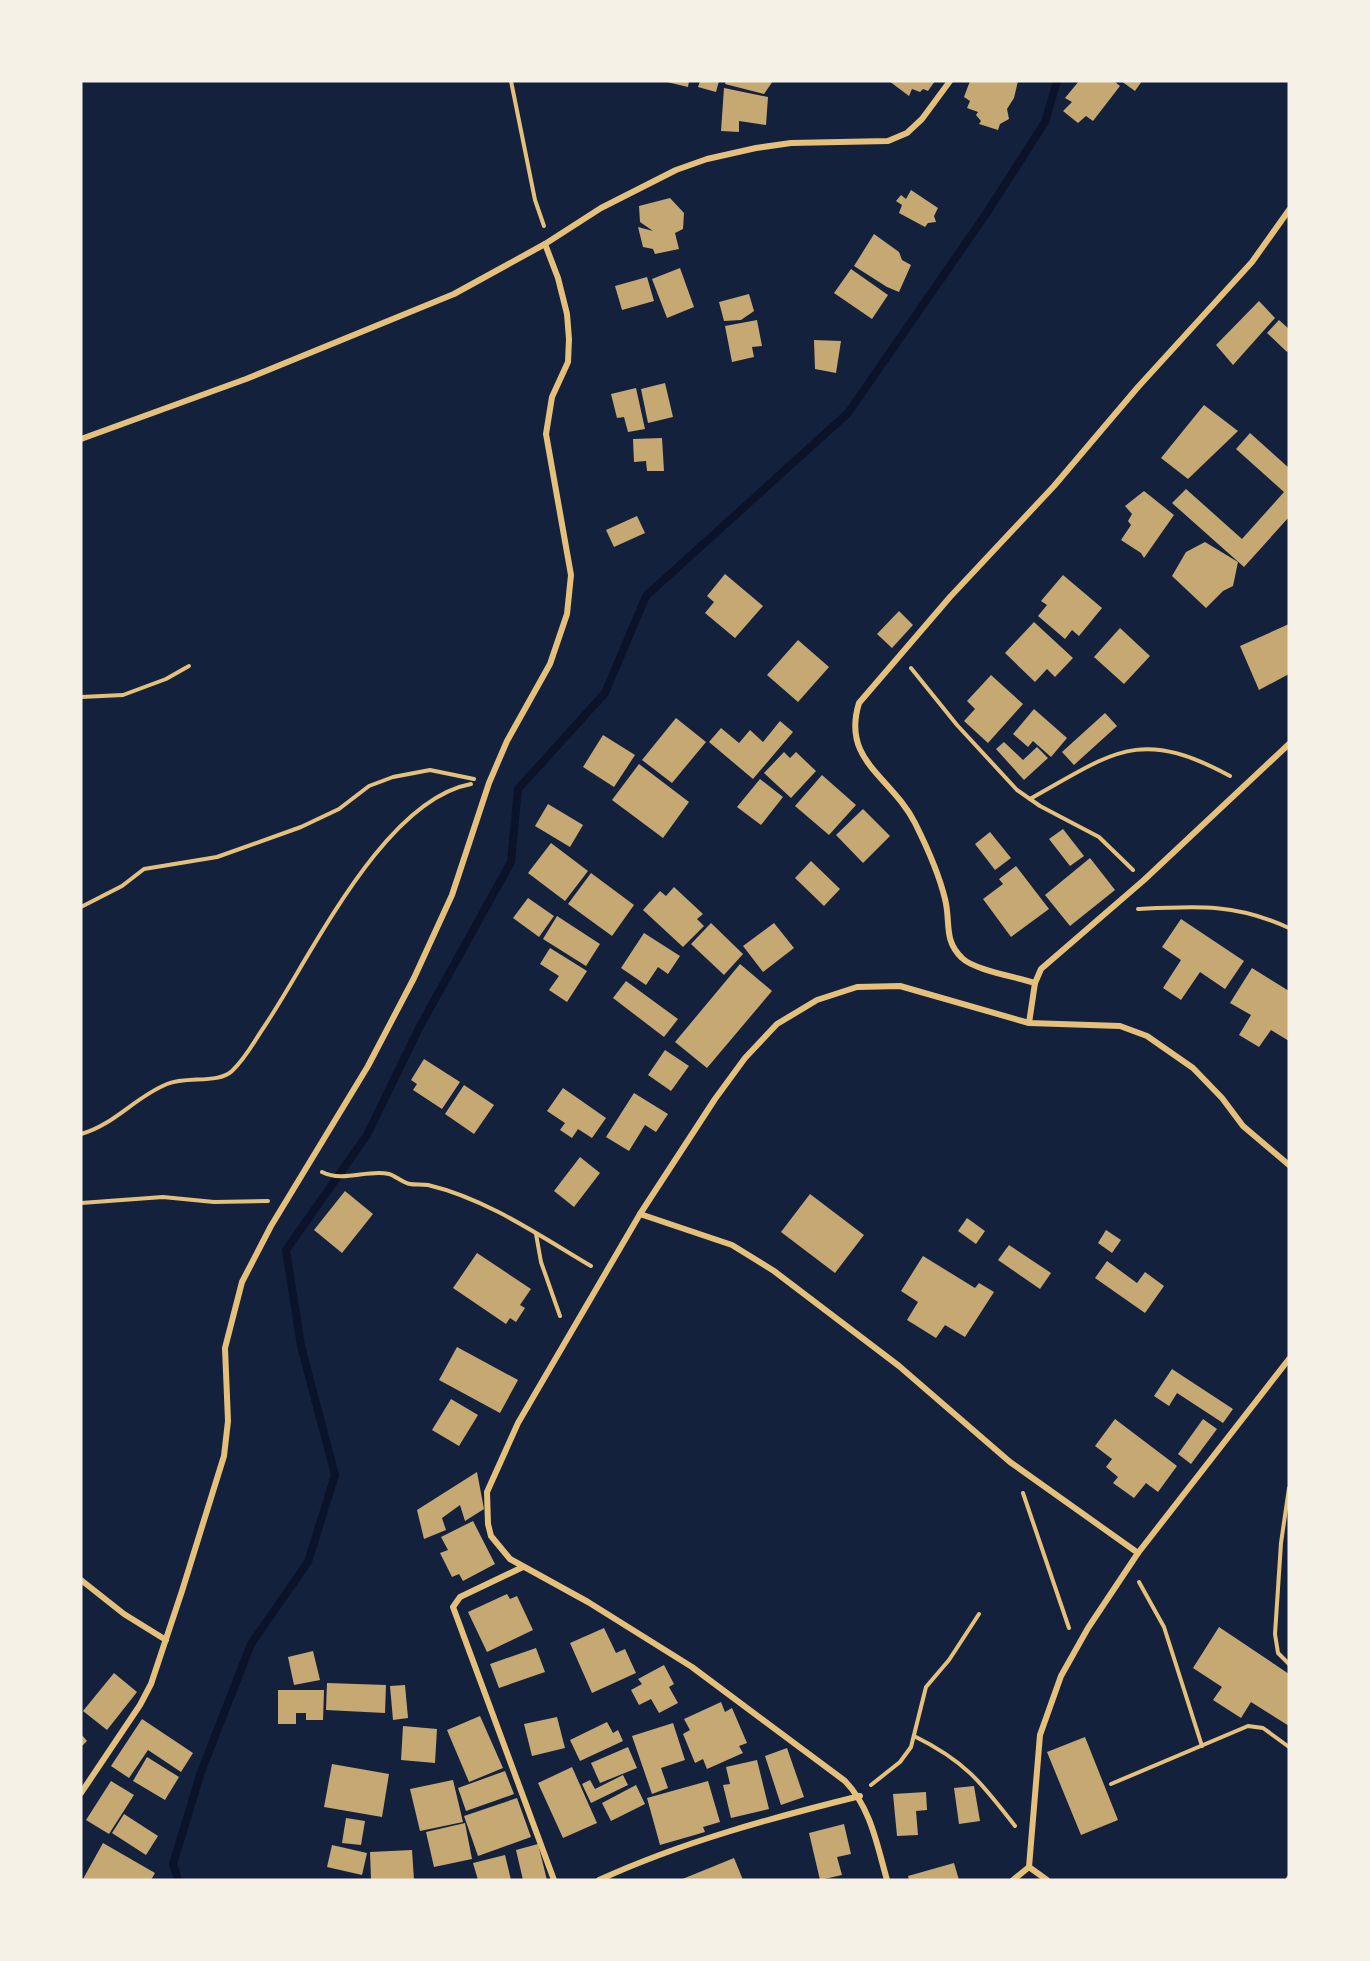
<svg xmlns="http://www.w3.org/2000/svg" width="1370" height="1961" viewBox="0 0 1370 1961" font-family="'DejaVu Sans',sans-serif">
<style>
.lines{fill:none;stroke-linecap:round;stroke-linejoin:round}
.stream{stroke:#0b132b;stroke-width:8}
.building{fill:#c6a872}
.path{stroke:#e5c07b;stroke-width:4}
.minor{stroke:#e5c07b;stroke-width:6}
</style>
<rect width="100%" height="100%" fill="#14213d"/>
<g class="lines">
<polyline class="stream" points="178,1880 173,1864 201,1772 251,1644 308,1562 335,1475 301,1346 286,1250 367,1135 419,1028 511,862 518,789 605,693 646,596 848,413 986,214 1045,122 1057,81"/>
</g>
<g class="building">
<polygon points="667,81 689,81 688,87 667,82"/>
<polygon points="700,81 719,81 716,92 698,87"/>
<polygon points="726,81 773,81 764,94 725,84"/>
<polygon points="889,81 935,81 928,91 923,89 920,92 912,89 909,96"/>
<polygon points="970,81 1018,81 1014,98 1007,109 1009,119 1000,124 998,130 979,124 981,121 976,115 978,112 967,108 970,101 964,97"/>
<polygon points="1079,81 1114,81 1120,86 1093,121 1086,116 1078,123 1063,111 1072,102 1065,98"/>
<polygon points="1121,81 1142,81 1135,91"/>
<polygon points="724,88 768,97 766,125 739,121 739,132 721,131"/>
<polygon points="911,190 938,208 934,216 936,222 928,223 925,227 899,213 902,205 896,201 901,195 906,199"/>
<polygon points="670,198 684,213 683,229 675,233 679,249 655,254 653,249 643,247 638,227 653,231 640,222 639,206"/>
<polygon points="874,234 899,252 902,260 911,265 899,292 887,287 854,266"/>
<polygon points="680,268 694,307 667,318 652,279"/>
<polygon points="851,269 888,295 872,319 834,293"/>
<polygon points="647,277 654,301 622,310 615,286"/>
<polygon points="749,294 754,311 741,320 724,321 719,302"/>
<polygon points="1259,301 1275,318 1233,365 1216,345"/>
<polygon points="757,320 762,346 752,347 754,357 732,362 725,326"/>
<polygon points="1279,320 1289,329 1289,349 1287,352 1267,333"/>
<polygon points="814,340 841,341 836,373 815,369"/>
<polygon points="665,383 673,417 648,423 641,389"/>
<polygon points="636,388 645,429 628,432 624,417 617,418 611,394"/>
<polygon points="1204,405 1238,431 1188,479 1161,458"/>
<polygon points="1250,433 1289,468 1289,517 1244,567 1172,503 1186,489 1242,539 1284,492 1236,449"/>
<polygon points="662,438 664,471 647,471 646,461 634,462 633,439"/>
<polygon points="1144,491 1174,515 1144,558 1141,553 1121,540 1131,525 1128,521 1132,514 1125,506"/>
<polygon points="637,516 645,533 614,547 606,530"/>
<polygon points="1205,542 1238,562 1233,586 1223,591 1206,608 1172,576 1186,552"/>
<polygon points="725,574 763,606 735,638 705,613 714,602 707,596"/>
<polygon points="1063,575 1102,608 1079,636 1072,630 1065,639 1038,616 1047,605 1041,601"/>
<polygon points="899,611 913,625 892,648 877,634"/>
<polygon points="1034,622 1073,658 1055,677 1047,669 1035,682 1005,653"/>
<polygon points="1289,624 1289,674 1259,690 1240,646"/>
<polygon points="1120,628 1150,656 1124,684 1094,657"/>
<polygon points="798,640 829,667 798,702 767,675"/>
<polygon points="991,675 1023,704 988,743 964,721 975,709 967,701"/>
<polygon points="1034,709 1067,738 1051,757 1033,741 1028,747 1013,734"/>
<polygon points="1105,713 1117,726 1074,765 1062,752"/>
<polygon points="676,718 706,742 672,783 642,760"/>
<polygon points="780,721 793,732 753,779 709,742 721,728 739,743 750,730 763,742"/>
<polygon points="603,735 635,755 614,787 583,767"/>
<polygon points="1004,742 1023,760 1037,747 1048,758 1024,780 996,749"/>
<polygon points="784,752 790,758 796,752 816,771 791,798 764,773"/>
<polygon points="639,764 689,802 663,838 612,800"/>
<polygon points="822,775 856,805 829,835 795,806"/>
<polygon points="760,779 783,797 761,825 737,807"/>
<polygon points="548,804 583,825 570,847 535,826"/>
<polygon points="863,809 890,836 863,863 836,835"/>
<polygon points="1063,829 1084,856 1070,866 1049,839"/>
<polygon points="990,832 1011,858 995,870 975,844"/>
<polygon points="551,843 588,871 565,901 528,873"/>
<polygon points="1090,858 1115,890 1070,926 1045,895"/>
<polygon points="811,861 840,889 824,906 795,878"/>
<polygon points="1016,866 1049,909 1011,937 983,899 1003,884 999,879"/>
<polygon points="591,873 634,905 612,936 568,904"/>
<polygon points="674,887 703,914 697,919 704,926 683,947 643,910 660,891 666,896"/>
<polygon points="528,898 554,916 539,937 513,918"/>
<polygon points="557,916 600,944 586,966 543,939"/>
<polygon points="1181,919 1244,961 1225,989 1200,972 1181,1000 1163,988 1181,960 1162,947"/>
<polygon points="711,923 743,954 724,975 691,944"/>
<polygon points="774,923 794,948 763,972 743,946"/>
<polygon points="644,933 680,956 668,974 658,967 646,985 621,968"/>
<polygon points="550,948 587,971 567,1002 549,990 559,976 540,964"/>
<polygon points="740,964 772,991 707,1068 675,1042"/>
<polygon points="1252,968 1289,991 1289,1041 1271,1030 1259,1047 1239,1035 1251,1015 1230,1003"/>
<polygon points="626,981 678,1019 664,1037 613,998"/>
<polygon points="665,1050 689,1066 671,1091 648,1075"/>
<polygon points="424,1059 460,1082 442,1109 413,1090 417,1084 411,1080"/>
<polygon points="464,1085 494,1105 474,1134 445,1114"/>
<polygon points="563,1088 606,1118 592,1138 578,1129 572,1138 560,1130 565,1123 547,1111"/>
<polygon points="634,1093 668,1114 656,1132 645,1125 629,1151 606,1137"/>
<polygon points="580,1157 600,1173 574,1207 554,1191"/>
<polygon points="345,1191 373,1214 342,1253 314,1230"/>
<polygon points="810,1194 864,1235 835,1273 781,1232"/>
<polygon points="967,1218 985,1231 976,1244 958,1231"/>
<polygon points="1106,1230 1121,1240 1112,1253 1098,1243"/>
<polygon points="1009,1245 1051,1273 1040,1289 998,1260"/>
<polygon points="477,1253 531,1289 520,1305 525,1308 516,1322 510,1318 506,1324 453,1288"/>
<polygon points="923,1256 975,1288 979,1283 994,1292 965,1337 945,1325 936,1338 907,1320 918,1302 901,1291"/>
<polygon points="1107,1261 1137,1283 1145,1272 1164,1286 1145,1313 1095,1278"/>
<polygon points="457,1347 518,1380 500,1413 439,1380"/>
<polygon points="1172,1369 1233,1409 1223,1423 1177,1393 1169,1406 1154,1396"/>
<polygon points="451,1399 478,1415 459,1446 432,1430"/>
<polygon points="1115,1419 1177,1466 1158,1492 1146,1483 1134,1498 1113,1483 1118,1477 1106,1467 1112,1459 1095,1446"/>
<polygon points="1203,1419 1217,1429 1191,1464 1178,1454"/>
<polygon points="477,1472 484,1509 465,1521 460,1505 442,1518 446,1530 424,1539 417,1510"/>
<polygon points="473,1521 495,1564 463,1581 459,1574 452,1577 440,1553 448,1550 441,1537"/>
<polygon points="507,1594 510,1599 517,1596 533,1630 487,1652 468,1612"/>
<polygon points="1219,1627 1289,1674 1289,1726 1251,1702 1241,1718 1213,1700 1222,1687 1193,1668"/>
<polygon points="604,1628 616,1653 625,1649 636,1673 592,1693 570,1643"/>
<polygon points="536,1648 545,1672 499,1688 490,1664"/>
<polygon points="313,1651 320,1680 294,1685 288,1657"/>
<polygon points="664,1665 674,1684 669,1687 678,1703 659,1713 651,1699 639,1705 631,1690 642,1684 638,1679"/>
<polygon points="114,1673 137,1692 107,1730 83,1711"/>
<polygon points="327,1683 386,1685 385,1713 326,1710"/>
<polygon points="405,1685 408,1718 393,1720 390,1686"/>
<polygon points="278,1690 324,1690 323,1720 306,1720 306,1713 296,1713 296,1724 278,1724"/>
<polygon points="721,1702 725,1712 732,1708 747,1743 739,1746 743,1753 707,1769 703,1759 695,1763 683,1734 690,1730 684,1719"/>
<polygon points="480,1716 503,1768 469,1782 447,1730"/>
<polygon points="557,1717 565,1748 532,1756 524,1724"/>
<polygon points="142,1719 193,1753 181,1772 148,1750 129,1778 111,1766"/>
<polygon points="607,1722 613,1733 618,1730 623,1741 580,1761 570,1740"/>
<polygon points="673,1723 685,1760 661,1768 668,1788 652,1794 632,1736"/>
<polygon points="403,1726 437,1729 435,1763 401,1760"/>
<polygon points="81,1734 87,1741 81,1747"/>
<polygon points="1085,1737 1118,1820 1081,1835 1047,1752"/>
<polygon points="628,1747 637,1768 600,1783 591,1763"/>
<polygon points="787,1748 804,1797 781,1805 765,1756"/>
<polygon points="147,1757 179,1777 165,1800 133,1781"/>
<polygon points="757,1760 769,1809 731,1818 723,1785 730,1784 726,1767"/>
<polygon points="332,1764 389,1774 382,1817 324,1807"/>
<polygon points="572,1767 597,1823 563,1838 538,1783"/>
<polygon points="505,1771 514,1794 466,1811 458,1788"/>
<polygon points="623,1775 628,1785 591,1803 582,1784 590,1780 595,1789"/>
<polygon points="453,1780 463,1822 420,1831 410,1789"/>
<polygon points="111,1781 134,1795 109,1834 86,1820"/>
<polygon points="708,1781 720,1822 703,1827 705,1832 660,1845 647,1798"/>
<polygon points="636,1785 645,1804 611,1821 602,1803"/>
<polygon points="974,1786 980,1821 959,1824 954,1788"/>
<polygon points="926,1792 927,1810 916,1811 918,1835 897,1836 893,1794"/>
<polygon points="517,1798 531,1837 478,1856 464,1816"/>
<polygon points="124,1814 158,1836 146,1855 112,1833"/>
<polygon points="346,1818 365,1821 361,1845 342,1843"/>
<polygon points="465,1823 472,1859 434,1867 426,1832"/>
<polygon points="844,1824 851,1854 837,1857 842,1875 820,1880 809,1833"/>
<polygon points="103,1843 155,1873 151,1880 83,1879"/>
<polygon points="538,1844 547,1880 523,1880 516,1850"/>
<polygon points="332,1845 367,1853 362,1875 327,1867"/>
<polygon points="412,1850 414,1880 371,1880 370,1852"/>
<polygon points="505,1855 511,1880 478,1880 473,1863"/>
<polygon points="734,1858 743,1880 680,1880"/>
<polygon points="954,1863 959,1880 909,1880 908,1876"/>
</g>
<g class="lines">
<g class="path">
<polyline points="511,81 535,200 544,226"/>
<polyline points="911,668 957,725 1017,790 1040,806 1099,837 1133,870"/>
<polyline points="81,697 123,695 166,679 189,666"/>
<path d="M1030 799C1113 753 1138 726 1230 776"/>
<polyline points="81,907 122,886 144,869 217,857 301,827 339,809 369,786 393,777 430,770 474,779"/>
<path d="M1138 909C1195 906 1236 903 1289 928"/>
<path d="M81 1134C114 1125 135 1097 167 1084 187 1076 218 1084 232 1071 246 1058 253 1043 264 1027 311 957 383 800 471 784"/>
<path d="M322 1172C344 1183 367 1169 389 1174 396 1176 403 1183 410 1184 416 1185 421 1184 428 1185 487 1199 540 1236 591 1266"/>
<polyline points="81,1203 163,1197 214,1202 268,1201"/>
<polyline points="536,1234 541,1262 560,1316"/>
<polyline points="1289,1488 1281,1543 1275,1634 1278,1653 1289,1664"/>
<polyline points="1023,1493 1069,1628"/>
<polyline points="1139,1582 1164,1627 1202,1746"/>
<path d="M914 1736C965 1761 981 1782 1015 1826"/>
<polyline points="1111,1784 1248,1726 1263,1728 1289,1747"/>
<polyline points="871,1785 900,1762 911,1747 926,1687 949,1660 979,1614"/>
<polyline points="1287,1880 1289,1877"/>
</g>
<g class="minor">
<polyline points="81,439 246,379 454,294 545,244 601,208 676,170 707,159 756,148 791,143 888,141 907,133 922,119 950,81"/>
<path d="M1035 983C1017 977 974 970 962 958 943 940 951 922 945 899 939 874 927 847 915 823 891 776 841 761 859 703L950 597 1054 486 1138 387 1252 262 1289 210"/>
<polyline points="1029,1023 1035,983 1041,969 1144,880 1289,744"/>
<polyline points="640,1214 732,1245 774,1271 899,1366 1010,1462 1138,1553"/>
<polyline points="523,1567 460,1597 453,1607 554,1880"/>
<polyline points="81,1580 124,1614 166,1640"/>
<polyline points="81,1793 140,1705 151,1684 182,1591 224,1456 228,1421 225,1348 242,1282 271,1226 368,1066 414,978 452,895 489,783 507,741 550,664 567,614 571,575 546,434 552,397 568,362 569,339 567,314 558,278 545,244"/>
<polyline points="1029,1867 1047,1880"/>
<path d="M599 1880C682 1842 771 1818 860 1796"/>
<path d="M887 1880C877 1845 871 1808 845 1781L692 1667 588 1602 510 1559 491 1536 488 1524 487 1492 518 1423 640 1214 715 1099 745 1058 777 1024 817 1000 857 987 900 986 1029 1023 1120 1026 1147 1036 1193 1068 1222 1098 1243 1126 1289 1165"/>
<polyline points="1013,1880 1029,1867 1040,1735 1061,1676 1088,1628 1138,1553 1289,1359"/>
</g>
</g>
<rect width="1370" height="1961" fill="none" stroke="#f6f1e7" stroke-width="165"/>
</svg>
